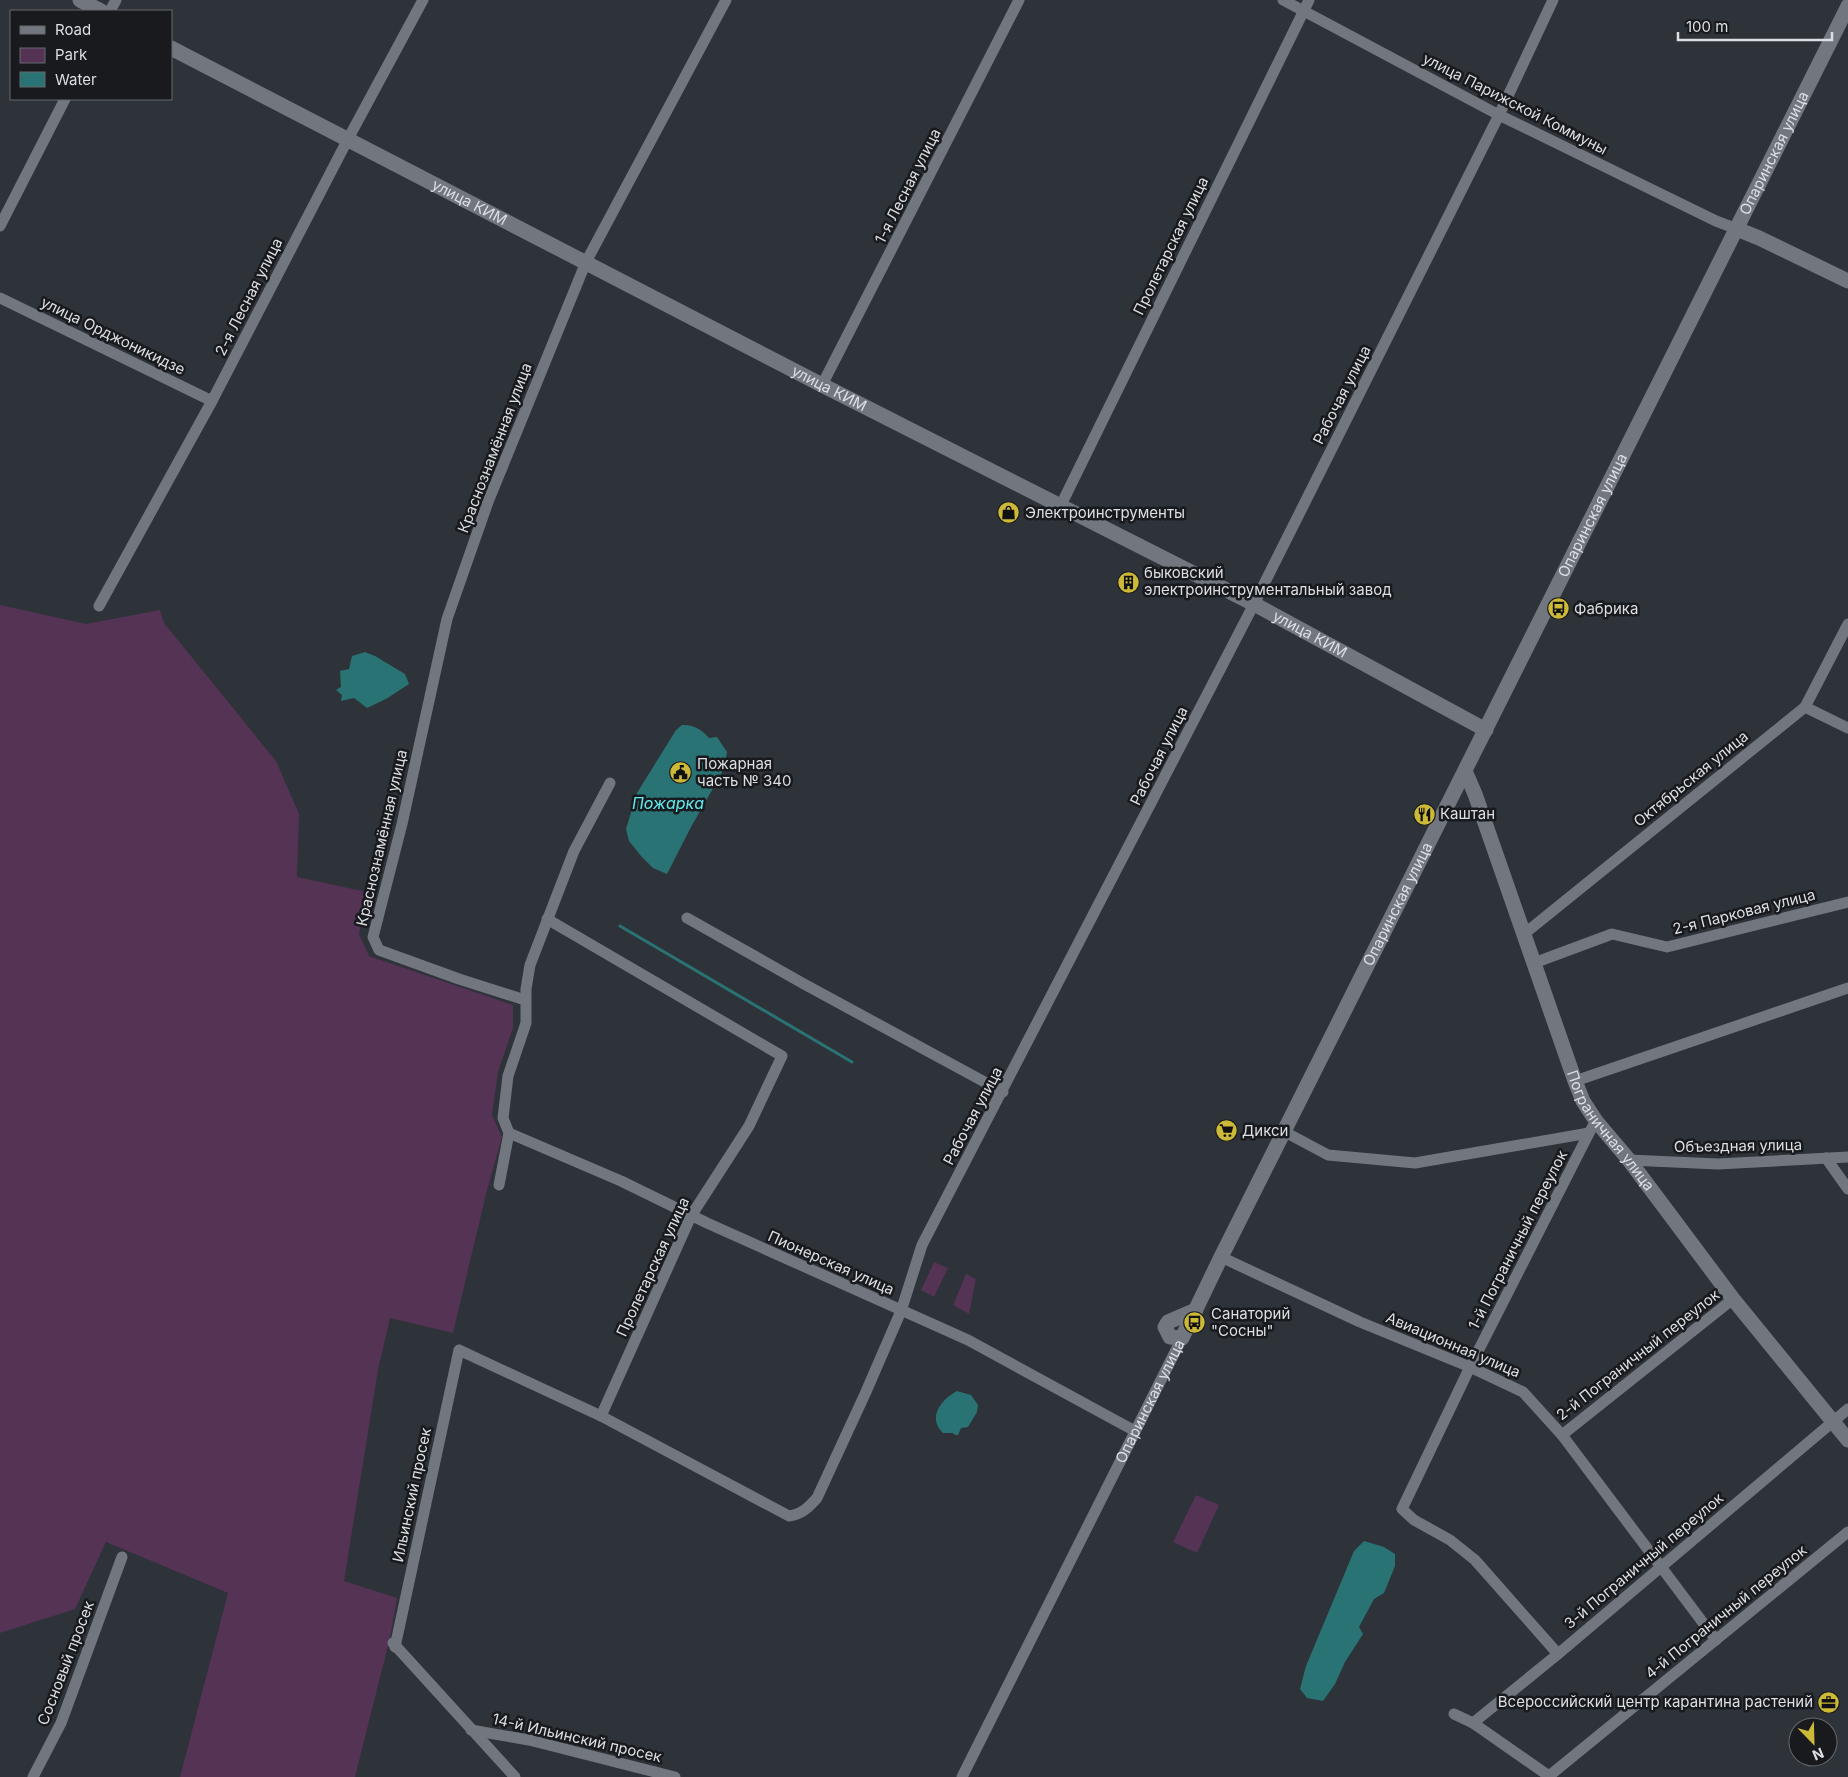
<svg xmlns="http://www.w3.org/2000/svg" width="1848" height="1777" viewBox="0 0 1848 1777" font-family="Inter,sans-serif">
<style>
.green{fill:#543355}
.water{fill:#2a7374}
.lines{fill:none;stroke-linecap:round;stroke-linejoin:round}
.stream{stroke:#2a7374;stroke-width:3}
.street{stroke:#72777f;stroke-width:11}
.secondary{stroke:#72777f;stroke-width:15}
.labels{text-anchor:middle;stroke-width:5;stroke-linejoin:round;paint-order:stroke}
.street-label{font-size:15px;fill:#dcdfe3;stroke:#181a1d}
.poi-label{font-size:15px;fill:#dcdfe3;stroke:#181a1d;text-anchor:start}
.water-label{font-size:16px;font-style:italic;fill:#61eaed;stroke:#181a1d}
</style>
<rect width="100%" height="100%" fill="#2e3239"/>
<g class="green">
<polygon points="0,605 86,624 160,610 164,623 276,761 299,814 297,877 367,892 359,934 369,956 513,1005 513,1028 498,1072 492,1115 502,1137 487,1190 453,1333 390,1318 378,1370 344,1581 397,1598 390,1638 355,1777 180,1777 228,1593 106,1542 75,1609 0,1633"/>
<polygon points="934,1262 948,1268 934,1297 921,1290"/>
<polygon points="966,1274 976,1279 969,1314 953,1305"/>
<polygon points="1196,1495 1219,1505 1197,1553 1173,1542"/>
</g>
<g class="water">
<polygon points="365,652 375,656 405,674 409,684 386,699 367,708 354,698 341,701 342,695 336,690 341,687 340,671 349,669 352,656"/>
<path d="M682 725C693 724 703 730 709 738L717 737 727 752 724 769 691 827 667 874 653 868 641 856 629 841 626 829 637 793 676 730Z"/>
<path d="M957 1391 971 1395 978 1405 977 1412 968 1427 961 1428 958 1435H955L953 1433H943C927 1417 941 1400 957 1391Z"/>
<polygon points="1364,1541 1384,1547 1395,1554 1395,1566 1384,1593 1374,1599 1359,1627 1363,1634 1345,1662 1335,1684 1323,1701 1307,1698 1300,1689 1306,1666 1354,1551"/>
</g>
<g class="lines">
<polyline class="stream" points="620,926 852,1062"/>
<g class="street">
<polyline points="1283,0 1499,115 1716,221 1737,229"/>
<polyline points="110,11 116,0"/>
<polyline points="0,226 65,99"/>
<polyline points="0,298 212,401"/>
<polyline points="822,385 1019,0"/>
<polyline points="1061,505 1309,0"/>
<polyline points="99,606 212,401 348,139 423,0"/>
<polyline points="1805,707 1848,728"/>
<polyline points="687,918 804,984 1003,1092"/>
<polyline points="547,919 782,1056 749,1126 691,1216 601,1416"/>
<polyline points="1524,934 1805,707 1848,624"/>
<polyline points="1534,963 1612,934 1667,947 1848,902"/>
<polyline points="525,1000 459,979 379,950 373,937 402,824 447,619 488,502 586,262 726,0"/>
<polyline points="1575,1081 1848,988"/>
<polyline points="1285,1132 1328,1155 1415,1163 1589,1133"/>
<polyline points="509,1133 621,1181 707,1223 968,1340 1135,1431"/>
<polyline points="1826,1158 1848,1189"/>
<polyline points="1629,1160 1718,1164 1848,1157"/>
<polyline points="499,1185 509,1133 503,1118 508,1076 526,1023 526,989 530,965 574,851 610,783"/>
<polyline points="1221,1257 1360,1322 1470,1367 1523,1392 1562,1435 1716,1640"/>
<polyline points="1562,1435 1733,1299"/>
<polyline points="393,1643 515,1777"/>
<path d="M395 1647 459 1350 601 1416 789 1516C802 1514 808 1508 817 1498L865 1394 901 1311 922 1245 1254 604 1499 115 1553 0"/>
<polyline points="1558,1654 1475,1560 1450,1540 1414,1520 1402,1509 1470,1367 1589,1133 1596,1121"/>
<polyline points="1454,1714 1473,1723 1549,1776 1848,1532"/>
<polyline points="1473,1723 1558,1654 1848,1409"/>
<polyline points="471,1730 529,1740 675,1777"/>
<polyline points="33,1777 61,1723 122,1557"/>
<path id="s1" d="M962 1777 1182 1338"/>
</g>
<g class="secondary">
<polyline points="80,0 101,11"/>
<path id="s2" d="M171 48 822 385 1254 604 1486 730"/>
<polyline points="1737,229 1759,238 1848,281"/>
<path id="s3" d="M1465 771 1475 794 1575 1081 1583 1101 1596 1121 1629 1160 1733 1299 1848 1440"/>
<path id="s4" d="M1196 1310 1168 1322 1165 1327 1170 1337 1182 1338 1221 1257 1848 6"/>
</g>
</g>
<defs>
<symbol id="shop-disc" viewBox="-11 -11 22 22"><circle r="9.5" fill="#cdb938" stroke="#181a1d"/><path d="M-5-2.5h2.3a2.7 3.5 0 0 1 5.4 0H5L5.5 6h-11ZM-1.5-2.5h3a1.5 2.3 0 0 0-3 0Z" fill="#111"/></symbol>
<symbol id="building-disc" viewBox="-11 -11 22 22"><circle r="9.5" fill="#cdb938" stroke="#181a1d"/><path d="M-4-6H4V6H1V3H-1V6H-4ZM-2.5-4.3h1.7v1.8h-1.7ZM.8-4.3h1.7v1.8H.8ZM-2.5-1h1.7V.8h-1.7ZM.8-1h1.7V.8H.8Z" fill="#111"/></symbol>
<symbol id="bus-disc" viewBox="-11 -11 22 22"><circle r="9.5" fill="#cdb938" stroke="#181a1d"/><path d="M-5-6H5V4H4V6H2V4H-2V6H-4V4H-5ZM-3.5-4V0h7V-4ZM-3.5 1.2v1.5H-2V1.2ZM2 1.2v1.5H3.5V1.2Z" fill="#111"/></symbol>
<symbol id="civic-disc" viewBox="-11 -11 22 22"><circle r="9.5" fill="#cdb938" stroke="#181a1d"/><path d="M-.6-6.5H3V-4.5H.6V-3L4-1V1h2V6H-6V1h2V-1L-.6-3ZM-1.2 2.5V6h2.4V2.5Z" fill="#111"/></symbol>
<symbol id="restaurant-disc" viewBox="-11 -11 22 22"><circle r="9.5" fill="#cdb938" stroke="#181a1d"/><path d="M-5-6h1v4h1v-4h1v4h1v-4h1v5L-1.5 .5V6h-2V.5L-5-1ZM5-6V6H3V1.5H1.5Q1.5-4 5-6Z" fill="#111"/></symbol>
<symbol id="supermarket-disc" viewBox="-11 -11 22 22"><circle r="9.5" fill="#cdb938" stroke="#181a1d"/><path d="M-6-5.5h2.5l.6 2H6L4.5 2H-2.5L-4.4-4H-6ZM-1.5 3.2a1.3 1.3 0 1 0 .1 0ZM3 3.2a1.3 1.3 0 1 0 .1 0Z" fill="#111"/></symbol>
<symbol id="office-disc" viewBox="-11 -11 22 22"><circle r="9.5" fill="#cdb938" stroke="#181a1d"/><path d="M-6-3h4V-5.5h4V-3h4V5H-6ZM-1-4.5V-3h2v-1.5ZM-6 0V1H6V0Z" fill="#111"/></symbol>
</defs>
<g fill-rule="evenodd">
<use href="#shop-disc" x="996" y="500" width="25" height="25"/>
<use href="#building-disc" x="1116" y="570" width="25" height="25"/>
<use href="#bus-disc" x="1546" y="596" width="25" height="25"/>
<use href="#civic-disc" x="668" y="760" width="25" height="25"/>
<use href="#restaurant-disc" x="1412" y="802" width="25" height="25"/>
<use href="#supermarket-disc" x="1214" y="1118" width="25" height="25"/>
<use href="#bus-disc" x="1182" y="1310" width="25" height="25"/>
<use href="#office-disc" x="1816" y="1690" width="25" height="25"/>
</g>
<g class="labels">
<g class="street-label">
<text transform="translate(1515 104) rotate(27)" y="5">улица Парижской Коммуны</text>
<text dy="5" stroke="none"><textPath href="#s4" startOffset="1384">Опаринская улица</textPath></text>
<text transform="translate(908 186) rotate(-63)" y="5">1-я Лесная улица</text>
<text dy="5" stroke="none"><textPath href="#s2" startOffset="336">улица КИМ</textPath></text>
<text transform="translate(1171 246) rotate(-64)" y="5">Пролетарская улица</text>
<text transform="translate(249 297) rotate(-63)" y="5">2-я Лесная улица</text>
<text transform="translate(113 336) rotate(26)" y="5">улица Орджоникидзе</text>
<text dy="5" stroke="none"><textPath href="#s2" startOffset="741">улица КИМ</textPath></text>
<text transform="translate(1342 395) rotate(-63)" y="5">Рабочая улица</text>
<text transform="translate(495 448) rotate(-69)" y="5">Краснознамённая улица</text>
<text dy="5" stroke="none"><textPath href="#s4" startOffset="979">Опаринская улица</textPath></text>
<text dy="5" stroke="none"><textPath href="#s2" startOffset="1281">улица КИМ</textPath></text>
<text transform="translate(1159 756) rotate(-63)" y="5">Рабочая улица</text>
<text transform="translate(1691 779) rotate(-39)" y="5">Октябрьская улица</text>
<text transform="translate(382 838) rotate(-77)" y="5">Краснознамённая улица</text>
<text dy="5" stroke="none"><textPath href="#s4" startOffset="544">Опаринская улица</textPath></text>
<text transform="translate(1744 912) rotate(-14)" y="5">2-я Парковая улица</text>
<text transform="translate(973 1116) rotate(-62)" y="5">Рабочая улица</text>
<text dy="5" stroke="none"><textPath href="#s3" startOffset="390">Пограничная улица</textPath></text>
<text transform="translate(1738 1146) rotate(-1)" y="5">Объездная улица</text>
<text transform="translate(1518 1240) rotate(-63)" y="5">1-й Пограничный переулок</text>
<text transform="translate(831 1263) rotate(24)" y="5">Пионерская улица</text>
<text transform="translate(653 1267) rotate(-65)" y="5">Пролетарская улица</text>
<text transform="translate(1453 1345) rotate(23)" y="5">Авиационная улица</text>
<text transform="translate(1638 1355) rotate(-38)" y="5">2-й Пограничный переулок</text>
<text dy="5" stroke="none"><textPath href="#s1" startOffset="420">Опаринская улица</textPath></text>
<text transform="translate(412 1495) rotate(-78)" y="5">Ильинский просек</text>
<text transform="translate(1644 1561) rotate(-40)" y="5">3-й Пограничный переулок</text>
<text transform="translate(1726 1612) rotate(-39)" y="5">4-й Пограничный переулок</text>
<text transform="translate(66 1663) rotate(-69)" y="5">Сосновый просек</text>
<text transform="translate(577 1738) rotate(13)" y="5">14-й Ильинский просек</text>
</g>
<g class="poi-label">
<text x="1025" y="518">Электроинструменты</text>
<text x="1144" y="578">быковский<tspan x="1144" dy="17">электроинструментальный завод</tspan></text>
<text x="1574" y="614">Фабрика</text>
<text x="697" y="769">Пожарная<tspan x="697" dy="17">часть № 340</tspan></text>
<text x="1440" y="819">Каштан</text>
<text x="1242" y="1136">Дикси</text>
<text x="1211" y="1319">Санаторий<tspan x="1211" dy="17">"Сосны"</tspan></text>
<text x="1813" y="1707" text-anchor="end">Всероссийский центр карантина растений</text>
</g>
<g class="water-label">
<text x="668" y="809">Пожарка</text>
</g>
</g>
<rect x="10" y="10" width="162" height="90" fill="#181a1d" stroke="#66696c"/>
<rect x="20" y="26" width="25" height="8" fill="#72777f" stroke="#66696c"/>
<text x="55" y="35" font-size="15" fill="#dcdfe3">Road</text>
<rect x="20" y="48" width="25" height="15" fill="#543355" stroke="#66696c"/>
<text x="55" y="60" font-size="15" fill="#dcdfe3">Park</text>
<rect x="20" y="72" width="25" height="15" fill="#2a7374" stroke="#66696c"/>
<text x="55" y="85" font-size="15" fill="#dcdfe3">Water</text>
<g transform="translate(1813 1742) rotate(157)"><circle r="24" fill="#181a1d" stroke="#66696c"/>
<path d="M0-4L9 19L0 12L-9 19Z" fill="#cdb938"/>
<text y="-8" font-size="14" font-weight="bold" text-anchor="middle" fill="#dcdfe3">N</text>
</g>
<path d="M1678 32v8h154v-8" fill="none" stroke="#dcdfe3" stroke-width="2.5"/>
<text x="1686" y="32" font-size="15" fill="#dcdfe3" stroke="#181a1d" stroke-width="4" paint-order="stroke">100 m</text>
</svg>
